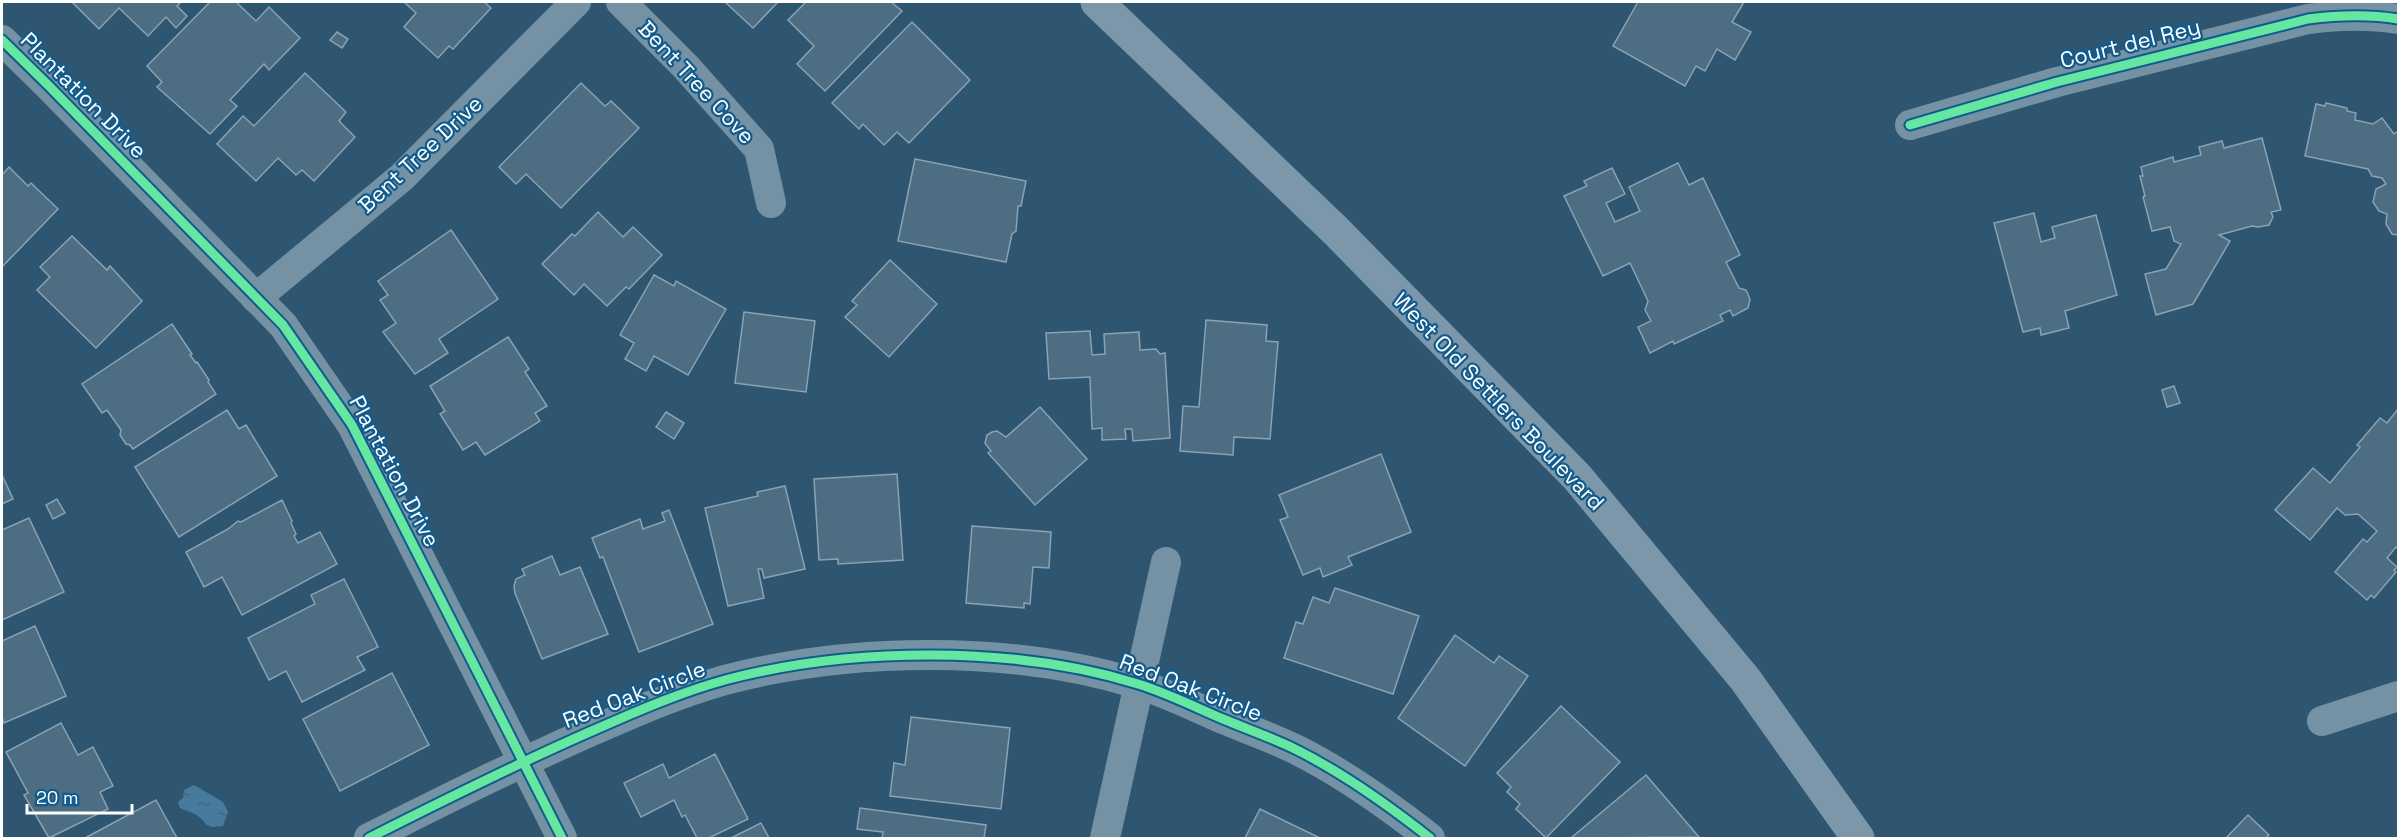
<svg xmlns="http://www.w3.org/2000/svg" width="2400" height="840" viewBox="0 0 2400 840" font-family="'Space Grotesk',sans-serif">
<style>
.water{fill:url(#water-ripples)}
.building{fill:#4d6d83;stroke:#8aa2b3;stroke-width:1.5}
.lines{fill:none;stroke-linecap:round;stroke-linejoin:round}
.street{stroke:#7592a5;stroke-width:30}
.secondary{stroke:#7d97aa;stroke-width:33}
.cycleway-casing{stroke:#125c8d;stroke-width:13}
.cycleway{stroke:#66e7a1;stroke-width:9}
.labels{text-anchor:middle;stroke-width:4.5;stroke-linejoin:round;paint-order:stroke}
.street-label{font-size:22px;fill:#fff;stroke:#125c8d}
</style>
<defs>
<pattern id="water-ripples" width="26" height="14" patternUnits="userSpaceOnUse" patternTransform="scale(1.5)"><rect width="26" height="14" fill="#477b9e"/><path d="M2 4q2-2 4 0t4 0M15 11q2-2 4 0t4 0" fill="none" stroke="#4a6475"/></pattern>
</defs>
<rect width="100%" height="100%" fill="#2e5671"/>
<path class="water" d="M194 785 223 802 228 812 223 826C202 828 211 826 198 816 193 812 186 811 180 808L178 802 183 798 184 790Z"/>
<g class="building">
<polygon points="72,2 181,2 177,6 187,16 176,28 166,17 148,36 119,8 99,29"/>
<polygon points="210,2 236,2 256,21 269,7 300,38 269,70 264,64 230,100 237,106 210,134 157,87 162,82 147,66"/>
<polygon points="404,2 484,2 491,8 453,49 449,46 438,58 404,27 416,13"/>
<polygon points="725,2 778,2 753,28"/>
<polygon points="806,2 891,2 902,11 825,91 797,64 814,46 788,20"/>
<polygon points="1638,2 1744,2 1732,22 1751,32 1735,60 1717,49 1705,71 1696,66 1685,86 1613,46"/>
<polygon points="912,22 970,80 909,143 897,132 884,145 863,124 859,129 832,103"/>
<polygon points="337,32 348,39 342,48 330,40"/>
<polygon points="305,73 346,112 339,121 355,137 314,181 302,170 296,175 278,158 256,181 217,144 243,116 254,126"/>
<polygon points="581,83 605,106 611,101 639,128 561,208 526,174 516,184 499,167"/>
<polygon points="2326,103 2347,108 2347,111 2356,113 2355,120 2373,124 2382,118 2394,134 2398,131 2398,235 2392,234 2386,224 2387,214 2379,211 2373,202 2376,189 2386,184 2382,178 2372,176 2368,169 2305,156 2316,104 2325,106"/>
<polygon points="2262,138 2281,210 2271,212 2273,217 2269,225 2258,227 2252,226 2219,235 2230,241 2193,304 2156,315 2145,274 2166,269 2181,244 2174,241 2170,227 2152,231 2143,197 2145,196 2140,176 2143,176 2141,167 2173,157 2174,162 2201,155 2199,147 2222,141 2224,148"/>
<polygon points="915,159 1026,181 1021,206 1018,206 1016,231 1012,234 1006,262 898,241"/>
<polygon points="1678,163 1689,185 1703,178 1740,255 1726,262 1739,288 1746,290 1750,299 1748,308 1733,316 1730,310 1720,315 1723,321 1674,344 1673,341 1650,353 1638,327 1651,321 1645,310 1648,301 1630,263 1603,276 1564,196 1587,186 1584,181 1612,168 1625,194 1606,203 1615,222 1640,211 1629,187"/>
<polygon points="9,167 28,186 31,183 58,209 2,267 2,175"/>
<polygon points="598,212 623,237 633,227 662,255 629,289 626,287 607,306 584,284 574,295 542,264 572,234 575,236"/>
<polygon points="2034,213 2041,242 2055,238 2052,227 2096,215 2117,295 2065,311 2069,328 2041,335 2040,328 2023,332 1994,223"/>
<polygon points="451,230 498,299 439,339 448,353 415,374 383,332 396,323 380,300 388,295 378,281"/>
<polygon points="72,236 107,270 110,266 142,301 96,348 37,290 50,277 40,267"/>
<polygon points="890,260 937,304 889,357 845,317 857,305 852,301"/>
<polygon points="654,275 674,286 676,281 726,309 688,375 654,356 646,371 625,359 634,343 620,335"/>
<polygon points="744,312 815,321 806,392 735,383"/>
<polygon points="1206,320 1267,325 1266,341 1278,342 1270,439 1234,437 1233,455 1180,451 1183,406 1199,407"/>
<polygon points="172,324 192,354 190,355 196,363 197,362 209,380 208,382 216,394 133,449 130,445 126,444 120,435 121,430 107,410 102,413 82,384"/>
<polygon points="1090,331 1092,355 1105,354 1104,334 1139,332 1140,350 1156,349 1160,354 1165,353 1170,438 1133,441 1132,429 1125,429 1126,439 1102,440 1102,428 1092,429 1090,377 1049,379 1046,333"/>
<polygon points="508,337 529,369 525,372 547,406 535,413 540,421 485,455 476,442 463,450 440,414 445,411 430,386"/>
<polygon points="2174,386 2180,403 2167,407 2162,390"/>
<polygon points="1040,407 1087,459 1035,505 988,453 991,451 985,443 987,435 992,432 997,431 1006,437"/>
<polygon points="2398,409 2398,549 2396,547 2387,558 2397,567 2394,570 2396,572 2374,598 2371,595 2367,600 2335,572 2363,539 2367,542 2377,531 2358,514 2345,515 2337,508 2310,540 2275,510 2313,468 2330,483 2360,447 2357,445 2380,418 2387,423"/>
<polygon points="227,410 239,429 246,425 277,476 179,537 135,467"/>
<polygon points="666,412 684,423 674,439 656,427"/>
<polygon points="1381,454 1411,532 1348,557 1352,565 1323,577 1320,568 1303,575 1280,520 1288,517 1279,495"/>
<polygon points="897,474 903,560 838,564 838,559 819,560 814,479"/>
<polygon points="2,475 13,499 2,504"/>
<polygon points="785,486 805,569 764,578 762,569 758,569 764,598 728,606 705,508 758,496 757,492"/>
<polygon points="57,499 65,513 53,519 46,505"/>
<polygon points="282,500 292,521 291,523 296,534 294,536 298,543 320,532 337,564 242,615 222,577 204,587 186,552 228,529 238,521 241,522"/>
<polygon points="669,510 713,624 639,652 603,557 600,558 592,538 640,519 643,529 665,521 662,513"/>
<polygon points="29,518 64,592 2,620 2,530"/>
<polygon points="972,526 1051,532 1049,568 1033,567 1030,604 1024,603 1024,608 966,603"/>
<polygon points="552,556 560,575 580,567 608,634 542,659 515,593 514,586 516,579 525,575 522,569"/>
<polygon points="344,579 378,647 357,657 365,670 302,702 286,671 269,680 248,638 315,604 311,595"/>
<polygon points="1335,588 1419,616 1393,694 1284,658 1296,622 1303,624 1313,597 1329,603"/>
<polygon points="35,626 66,696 4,723 2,717 2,641"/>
<polygon points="1455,635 1494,663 1499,656 1528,676 1465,766 1398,718"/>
<polygon points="392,673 429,745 340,791 303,719"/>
<polygon points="1561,706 1620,762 1546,838 1516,809 1520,804 1507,792 1511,787 1497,773"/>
<polygon points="911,717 1010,728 1001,809 890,796 894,763 905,765"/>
<polygon points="61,723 78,755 93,747 113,786 100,792 108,809 49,838 24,795 28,793 6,752"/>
<polygon points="715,754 748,819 709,838 697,838 685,815 682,817 674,800 641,817 624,783 663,764 669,778"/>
<polygon points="1646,775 1699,837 1571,838"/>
<polygon points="156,800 177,838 85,838"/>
<polygon points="860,808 986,825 984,838 882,838 883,832 857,829"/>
<polygon points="1260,809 1320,838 1245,838"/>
<polygon points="2248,815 2269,835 2265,838 2226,838"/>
<polygon points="761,823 769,838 731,838"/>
</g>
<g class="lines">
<g class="street">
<polyline points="621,2 685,66 759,149 771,203"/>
<polyline points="2,40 48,85 283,325 352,425 562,838"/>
<path d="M1910 125 2057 82 2308 19C2339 15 2368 14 2398 19"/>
<polyline points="256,298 402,177 576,2"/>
<polyline points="2322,721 2398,696"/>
<path d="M369 838C446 799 522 761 601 727 642 709 682 692 725 680 850 647 1014 645 1138 684 1167 693 1195 707 1223 719 1247 729 1273 738 1297 750 1345 774 1388 805 1430 838"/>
<polyline points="1105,838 1166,562"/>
</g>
<polyline class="secondary" points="1097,2 1336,231 1577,477 1745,679 1858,838"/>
<defs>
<g id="cycleway">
<polyline points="2,40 48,85 283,325 352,425 562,838"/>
<path d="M1910 125 2057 82 2308 19C2339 15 2368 14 2398 19"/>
<path d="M369 838C446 799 522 761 601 727 642 709 682 692 725 680 850 647 1014 645 1138 684 1167 693 1195 707 1223 719 1247 729 1273 738 1297 750 1345 774 1388 805 1430 838"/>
</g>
</defs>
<use href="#cycleway" class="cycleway-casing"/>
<use href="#cycleway" class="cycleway"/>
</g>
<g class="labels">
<g class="street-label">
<text transform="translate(2130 43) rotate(-14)" y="8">Court del Rey</text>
<text transform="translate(697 82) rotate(47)" y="8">Bent Tree Cove</text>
<text transform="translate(84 95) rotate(45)" y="8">Plantation Drive</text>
<text transform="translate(420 154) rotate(-43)" y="8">Bent Tree Drive</text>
<text transform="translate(1499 401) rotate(46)" y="8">West Old Settlers Boulevard</text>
<text transform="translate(395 471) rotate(62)" y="8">Plantation Drive</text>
<text transform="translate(1191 687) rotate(21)" y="8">Red Oak Circle</text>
<text transform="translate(634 694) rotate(-21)" y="8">Red Oak Circle</text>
</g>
</g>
<rect width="2400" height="840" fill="none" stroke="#ffffff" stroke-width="6"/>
<path d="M27 804v9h105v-9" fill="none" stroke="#ffffff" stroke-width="3"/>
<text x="36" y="804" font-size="18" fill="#ffffff" stroke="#125c8d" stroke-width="4.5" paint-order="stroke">20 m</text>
</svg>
